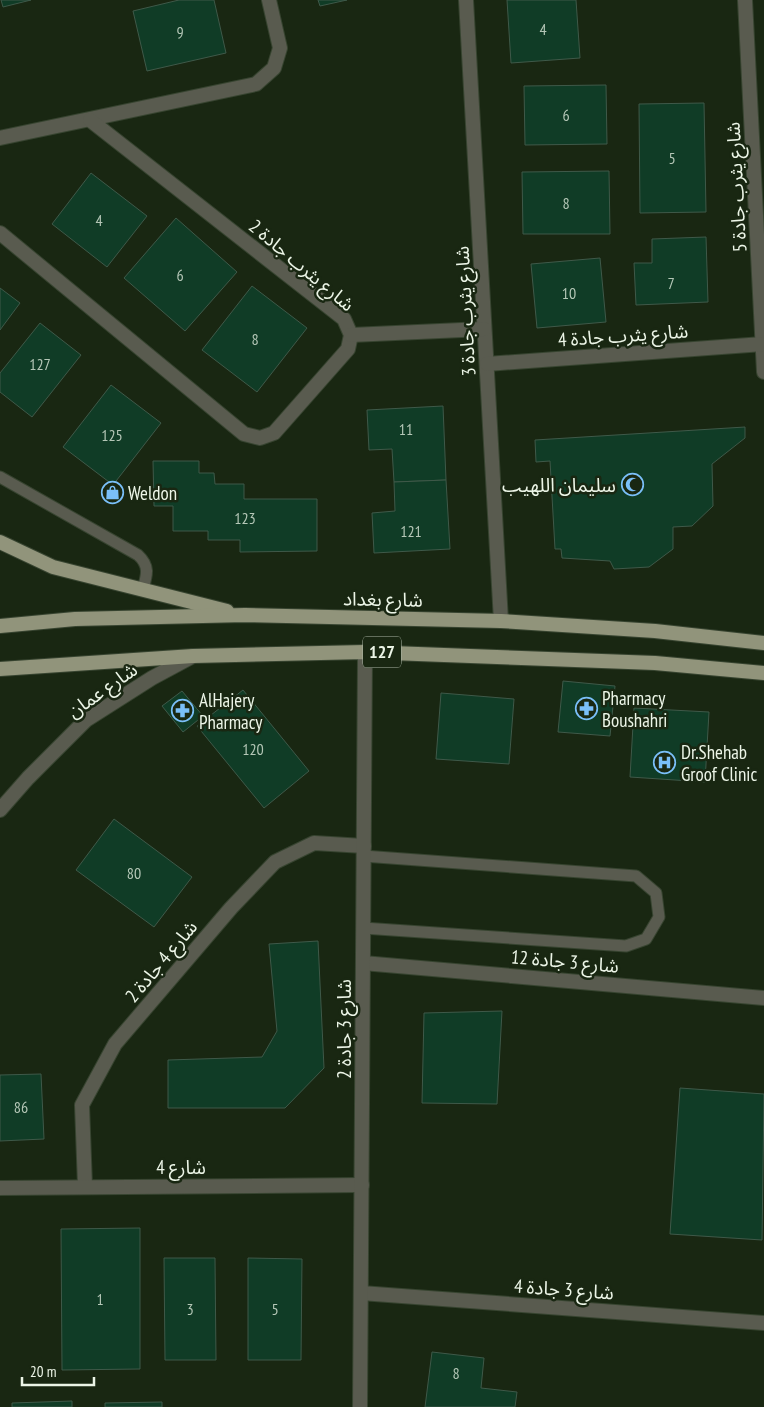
<svg xmlns="http://www.w3.org/2000/svg" width="764" height="1407" viewBox="0 0 764 1407" font-family="'PT Sans Narrow','Noto Sans Arabic',sans-serif">
<style>
.building{fill:#103c26;stroke:#3f5949}
.lines{fill:none;stroke-linecap:round;stroke-linejoin:round}
.service-casing{stroke:#374430;stroke-width:13}
.minor-casing{stroke:#374430;stroke-width:16}
.primary-casing{stroke:#374430;stroke-width:16}
.service{stroke:#595b4f;stroke-width:11}
.minor{stroke:#595b4f;stroke-width:14}
.primary{stroke:#91947b;stroke-width:14}
.labels{text-anchor:middle;stroke-width:5;stroke-linejoin:round;paint-order:stroke}
.number-label{font-size:16px;fill:#b5c7b7}
.shield{fill:#192712;stroke:#adb7a7;stroke-width:1}
.shield-label{font-size:18px;font-weight:bold;fill:#ecf5e7}
.street-label{font-size:19px;fill:#ecf5e7;stroke:#192712}
.poi-label{font-size:19px;fill:#ecf5e7;stroke:#192712;text-anchor:start}
</style>
<rect width="100%" height="100%" fill="#192712"/>
<g class="building">
<polygon points="1,0 31,0 3,7"/>
<polygon points="179,0 214,0 226,53 147,71 133,11"/>
<polygon points="318,0 347,0 320,6"/>
<polygon points="507,0 576,0 580,58 511,63"/>
<polygon points="606,85 607,144 525,145 524,86"/>
<polygon points="704,103 706,212 640,213 639,104"/>
<polygon points="609,171 610,234 523,234 522,172"/>
<polygon points="91,173 147,216 107,267 52,224"/>
<polygon points="176,218 237,272 185,331 124,278"/>
<polygon points="706,237 708,302 636,305 634,263 652,263 652,239"/>
<polygon points="600,258 606,322 537,328 531,264"/>
<polygon points="252,286 307,328 257,392 202,350"/>
<polygon points="0,288 20,303 0,330"/>
<polygon points="40,323 81,355 32,417 0,392 0,373"/>
<polygon points="111,385 161,423 113,485 63,447"/>
<polygon points="443,406 446,480 394,482 392,449 369,450 367,410"/>
<polygon points="745,427 745,438 712,464 713,506 692,526 673,527 673,549 649,567 614,569 610,561 562,558 561,549 555,549 550,461 536,462 535,440"/>
<polygon points="153,461 199,461 199,473 214,473 215,484 244,484 244,499 317,499 317,551 240,552 240,540 208,540 208,531 173,531 173,506 154,506"/>
<polygon points="446,480 450,549 374,553 372,513 395,511 394,482"/>
<polygon points="563,681 615,686 610,736 558,732"/>
<polygon points="243,690 309,771 264,808 197,726"/>
<polygon points="182,691 203,716 183,732 162,706"/>
<polygon points="441,693 514,699 509,764 436,759"/>
<polygon points="634,708 709,712 705,782 630,777"/>
<polygon points="114,819 192,877 154,927 76,870"/>
<polygon points="318,941 324,1068 285,1108 168,1108 168,1060 262,1057 277,1031 269,944"/>
<polygon points="502,1011 497,1104 422,1103 424,1013"/>
<polygon points="41,1074 44,1139 0,1141 0,1075"/>
<polygon points="680,1088 764,1094 762,1240 670,1234"/>
<polygon points="140,1228 140,1369 62,1370 61,1229"/>
<polygon points="164,1258 215,1258 216,1360 165,1360"/>
<polygon points="248,1258 302,1259 301,1360 248,1360"/>
<polygon points="432,1352 484,1358 481,1388 517,1392 515,1407 425,1407"/>
<polygon points="72,1401 72,1407 12,1407 12,1403"/>
<polygon points="162,1402 162,1407 105,1407 105,1403"/>
</g>
<g class="lines">
<defs>
<g id="service">
<path d="M0 477 138 555C150 566 147 575 143 589"/>
<polyline points="363,928 626,946 646,939 659,917 656,893 636,876 363,856"/>
</g>
<g id="minor">
<polyline points="466,0 501,621"/>
<polyline points="745,0 764,372"/>
<polyline points="0,138 256,84 274,68 280,48 269,0"/>
<polyline points="0,233 244,434 260,438 274,433 348,349 351,335 344,319 90,120"/>
<polyline points="351,335 484,329"/>
<polyline points="487,364 763,344"/>
<polyline points="0,810 28,778 86,720 152,678 193,656"/>
<polyline points="363,963 764,998"/>
<polyline points="85,1186 82,1105 115,1044 231,908 275,862 314,843 364,846"/>
<polyline points="0,1188 362,1185"/>
<polyline points="361,1293 764,1323"/>
<polyline points="360,1407 365,652"/>
</g>
<g id="primary">
<polyline points="0,542 53,567 227,611"/>
<polyline points="0,626 75,619 245,615 501,621 655,631 764,643"/>
<polyline points="0,669 193,656 365,652 655,663 764,673"/>
</g>
</defs>
<use href="#service" class="service-casing"/>
<use href="#minor" class="minor-casing"/>
<use href="#primary" class="primary-casing"/>
<use href="#service" class="service"/>
<use href="#minor" class="minor"/>
<use href="#primary" class="primary"/>
</g>
<defs>
<symbol id="mosque-ring" viewBox="-11 -11 22 22"><circle r="9.5" fill="#192712" stroke="#7abff8" stroke-width="1.5"/><path d="M3.5-4.9A6 6 0 1 0 3.5 4.9A5 5 0 1 1 3.5-4.9Z" fill="#7abff8"/></symbol>
<symbol id="shop-ring" viewBox="-11 -11 22 22"><circle r="9.5" fill="#192712" stroke="#7abff8" stroke-width="1.5"/><path d="M-5-2.5h2.3a2.7 3.5 0 0 1 5.4 0H5L5.5 6h-11ZM-1.5-2.5h3a1.5 2.3 0 0 0-3 0Z" fill="#7abff8"/></symbol>
<symbol id="pharmacy-ring" viewBox="-11 -11 22 22"><circle r="9.5" fill="#192712" stroke="#7abff8" stroke-width="1.5"/><path d="M-2-6h4v4h4v4h-4v4h-4v-4h-4v-4h4Z" fill="#7abff8"/></symbol>
<symbol id="hospital-ring" viewBox="-11 -11 22 22"><circle r="9.5" fill="#192712" stroke="#7abff8" stroke-width="1.5"/><path d="M-5-5h3v3.5h4V-5h3V5h-3V1.5h-4V5h-3Z" fill="#7abff8"/></symbol>
</defs>
<g fill-rule="evenodd">
<use href="#mosque-ring" x="620" y="472" width="25" height="25"/>
<use href="#shop-ring" x="100" y="480" width="25" height="25"/>
<use href="#pharmacy-ring" x="574" y="696" width="25" height="25"/>
<use href="#pharmacy-ring" x="170" y="698" width="25" height="25"/>
<use href="#hospital-ring" x="652" y="750" width="25" height="25"/>
</g>
<g class="labels">
<g class="number-label">
<text x="543" y="35">4</text>
<text x="180" y="38">9</text>
<text x="566" y="121">6</text>
<text x="672" y="164">5</text>
<text x="566" y="209">8</text>
<text x="99" y="226">4</text>
<text x="180" y="281">6</text>
<text x="671" y="289">7</text>
<text x="569" y="299">10</text>
<text x="255" y="345">8</text>
<text x="40" y="370">127</text>
<text x="406" y="435">11</text>
<text x="112" y="441">125</text>
<text x="245" y="524">123</text>
<text x="411" y="537">121</text>
<text x="253" y="755">120</text>
<text x="134" y="879">80</text>
<text x="21" y="1113">86</text>
<text x="100" y="1305">1</text>
<text x="190" y="1315">3</text>
<text x="275" y="1315">5</text>
<text x="456" y="1379">8</text>
</g>
<rect class="shield" x="363" y="636.5" width="38" height="31" rx="4"/>
<g class="shield-label">
<text x="382" y="658">127</text>
</g>
<g class="street-label">
<text transform="translate(736 187) rotate(-93)" y="7">شارع يثرب جادة 5</text>
<text transform="translate(302 265) rotate(40)" y="7">شارع يثرب جادة 2</text>
<text transform="translate(465 311) rotate(-93)" y="7">شارع يثرب جادة 3</text>
<text transform="translate(623 335) rotate(-4)" y="7">شارع يثرب جادة 4</text>
<text transform="translate(383 599) rotate(1)" y="7">شارع بغداد</text>
<text transform="translate(102 690) rotate(-35)" y="7">شارع عمان</text>
<text transform="translate(161 961) rotate(-50)" y="7">شارع 4 جادة 2</text>
<text transform="translate(565 961) rotate(5)" y="7">شارع 3 جادة 12</text>
<text transform="translate(344 1029) rotate(-90)" y="7">شارع 3 جادة 2</text>
<text x="181" y="1174">شارع 4</text>
<text transform="translate(564 1289) rotate(4)" y="7">شارع 3 جادة 4</text>
</g>
<g class="poi-label">
<text x="616" y="492" text-anchor="end">سليمان اللهيب</text>
<text x="128" y="500">Weldon</text>
<text x="602" y="705">Pharmacy<tspan x="602" dy="22">Boushahri</tspan></text>
<text x="199" y="707">AlHajery<tspan x="199" dy="22">Pharmacy</tspan></text>
<text x="681" y="759">Dr.Shehab<tspan x="681" dy="22">Groof Clinic</tspan></text>
</g>
</g>
<path d="M22 1377v8h72v-8" fill="none" stroke="#ecf5e7" stroke-width="2.5"/>
<text x="30" y="1377" font-size="15" fill="#ecf5e7" stroke="#192712" stroke-width="4" paint-order="stroke">20 m</text>
</svg>
